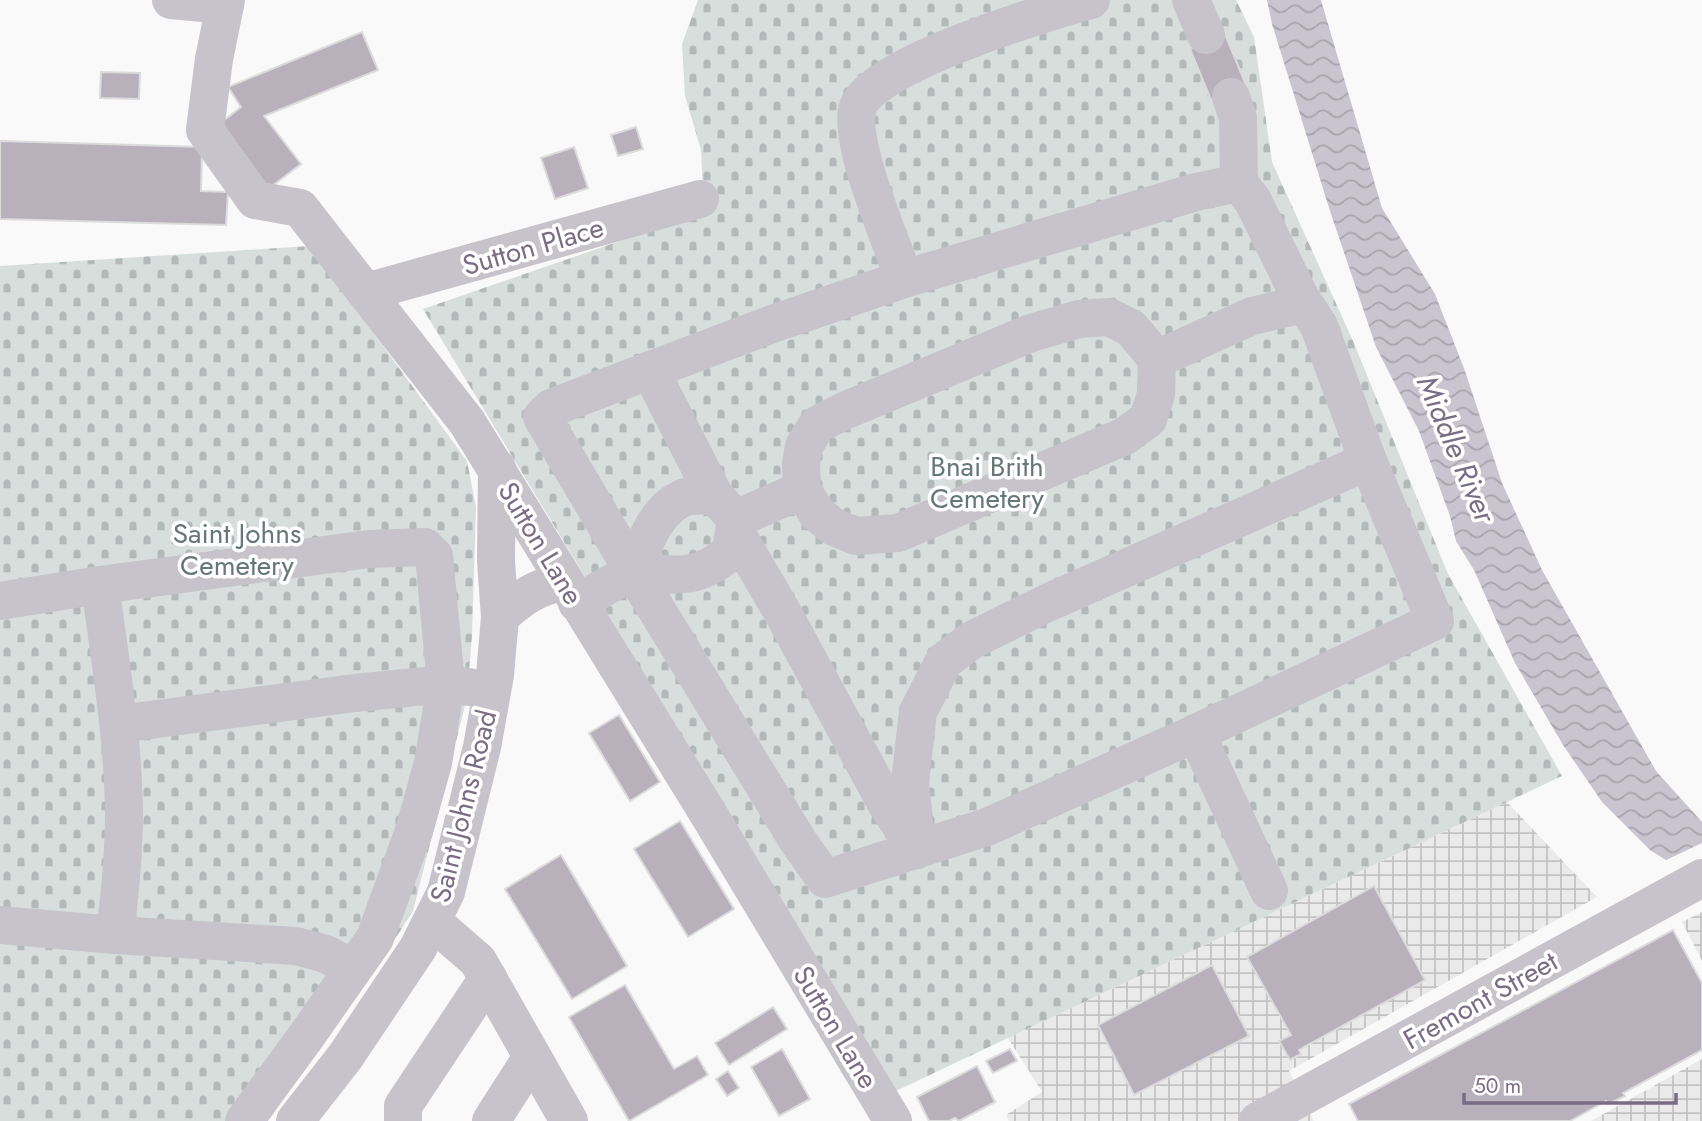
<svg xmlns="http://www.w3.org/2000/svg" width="1702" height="1121" viewBox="0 0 1702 1121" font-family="Jost,sans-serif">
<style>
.industrial{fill:url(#industrial-grid)}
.cemetery{fill:url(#cemetery-stones)}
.water{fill:url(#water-waves)}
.pier{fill:#f8f9f8}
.building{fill:#b8b1bc;stroke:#dadbda;stroke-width:2}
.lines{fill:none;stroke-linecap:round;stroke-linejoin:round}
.minor{stroke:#c7c3ca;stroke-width:38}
.labels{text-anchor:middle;stroke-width:7;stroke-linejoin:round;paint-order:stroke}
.street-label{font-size:28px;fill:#7b6c85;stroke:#fff}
.park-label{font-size:28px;fill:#677;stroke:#fff}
.water-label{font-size:30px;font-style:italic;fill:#786e86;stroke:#fff}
</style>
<defs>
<pattern id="industrial-grid" width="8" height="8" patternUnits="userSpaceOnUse" patternTransform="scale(1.75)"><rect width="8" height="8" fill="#eaeaeb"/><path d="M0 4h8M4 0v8" fill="none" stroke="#c3c2c4"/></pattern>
<pattern id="cemetery-stones" width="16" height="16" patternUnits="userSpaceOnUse" patternTransform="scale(1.75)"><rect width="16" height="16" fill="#d7dedc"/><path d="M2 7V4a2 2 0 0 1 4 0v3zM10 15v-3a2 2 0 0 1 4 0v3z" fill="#b3b8b8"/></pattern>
<pattern id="water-waves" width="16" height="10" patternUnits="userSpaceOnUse" patternTransform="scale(1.75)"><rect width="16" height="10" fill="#c9c5d0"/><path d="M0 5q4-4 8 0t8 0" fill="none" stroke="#a8a4ae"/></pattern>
</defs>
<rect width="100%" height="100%" fill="#f8f9f8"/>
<g class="industrial">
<polygon points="1507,802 1597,897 1289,1071 1314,1121 1009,1121 1006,1115 1042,1092 1008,1038"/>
<polygon points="1702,912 1702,961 1682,922"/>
<polygon points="1702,1059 1702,1121 1591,1121"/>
</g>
<g class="cemetery">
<polygon points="698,0 1236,0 1254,37 1272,162 1353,341 1448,574 1562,776 896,1091 423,309 704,212 701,150 685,96 682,44"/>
<polygon points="310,246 467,461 476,507 472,635 467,698 413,911 386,953 268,1121 0,1121 0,266"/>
</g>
<polygon class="water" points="1267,0 1321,0 1382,208 1435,294 1465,371 1502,483 1542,570 1656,771 1702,822 1702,883 1650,850 1602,802 1563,745 1515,663 1474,570 1456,541 1450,516 1419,431 1376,347 1329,208 1272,24"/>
<polygon class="pier" points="1702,843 1702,886 1662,862"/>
<g class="building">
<polygon points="362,32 378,70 264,116 301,164 268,189 218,125 241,107 228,87"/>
<polygon points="1225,34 1246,85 1211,100 1190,49"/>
<polygon points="101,72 140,73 139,99 100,98"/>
<polygon points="636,127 643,149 618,156 611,135"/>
<polygon points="0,141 202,147 201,191 228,192 226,225 0,219"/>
<polygon points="574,147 588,188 555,199 541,158"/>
<polygon points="619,715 660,782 630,801 589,733"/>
<polygon points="680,821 734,909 688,937 634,849"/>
<polygon points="561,855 627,966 572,999 505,889"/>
<polygon points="1374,886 1425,980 1299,1050 1301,1054 1290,1060 1279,1041 1291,1035 1247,957"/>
<polygon points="1673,930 1702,983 1702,1050 1623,1093 1625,1096 1608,1104 1606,1101 1570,1121 1358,1121 1349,1104"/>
<polygon points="1212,965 1249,1036 1134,1095 1098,1025"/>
<polygon points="625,985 674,1069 697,1056 708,1075 629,1121 569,1017"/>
<polygon points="773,1007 787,1029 729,1065 715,1043"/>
<polygon points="782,1049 810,1099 779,1116 751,1067"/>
<polygon points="1010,1049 1017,1061 993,1073 986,1061"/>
<polygon points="977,1066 995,1102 959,1121 955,1118 949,1121 929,1121 917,1097"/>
<polygon points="728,1071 739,1088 727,1096 716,1079"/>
</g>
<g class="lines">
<g class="minor">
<polyline points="171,0 225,5"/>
<polyline points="226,0 214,59 205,130 255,200 300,208 467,422 709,815 893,1121"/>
<path d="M1091 0C1048 12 865 66 857 110 850 148 891 240 904 279L1196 192 1239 183 1238 118 1231 97"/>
<polyline points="1191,0 1206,35"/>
<polyline points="1239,183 1253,201 1300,297"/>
<polyline points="366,292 700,199"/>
<polyline points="1157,359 1156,394 1148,419 1125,436 898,533 856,536 832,526 817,513 802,490 801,464 804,446 817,425 844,411 1031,333 1079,319 1109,317 1131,328 1157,359 1252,316 1291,307 1300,297 1319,326 1368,461 1435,621 1196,733 1269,891"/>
<polyline points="650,370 714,495"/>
<polyline points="736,519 802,490"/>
<polyline points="735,531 784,615 887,805 917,850 910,782 918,712 944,661 972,640 1047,603 1368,461"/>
<path d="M633 571C644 545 656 507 686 497 694 495 706 496 714 495L736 519 731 551C699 581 673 576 633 571L542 417 551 408 775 323 904 279"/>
<path d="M100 585C110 660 123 736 124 813 124 854 120 894 115 935"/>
<polyline points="0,601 100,585 369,549 425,547 434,556 446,684 433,763 414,831 375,938 305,1038 244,1121"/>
<polyline points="577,603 633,571 798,841 825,879 987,827 1196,733"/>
<path d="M500 617C522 597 535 588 564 581"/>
<polyline points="119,724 355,693 446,684 469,687"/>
<polyline points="432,921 478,961 569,1121"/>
<polyline points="0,925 115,935 296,946 326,954 352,968"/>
<polyline points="295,1121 345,1057 418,948 446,892 482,747 495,675 500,617 496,561 497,468"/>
<polyline points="403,1121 403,1106 488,978"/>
<polyline points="491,1121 532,1057"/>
<polyline points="1258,1121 1702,878"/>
</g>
</g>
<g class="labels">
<g class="street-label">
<text transform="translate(533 246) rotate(-16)" y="10">Sutton Place</text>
<text transform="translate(541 543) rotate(59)" y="10">Sutton Lane</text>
<text transform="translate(463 806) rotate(-76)" y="10">Saint Johns Road</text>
<text transform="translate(1480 1000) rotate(-29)" y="10">Fremont Street</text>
<text transform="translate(836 1027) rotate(59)" y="10">Sutton Lane</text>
</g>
<g class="park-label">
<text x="987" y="476">Bnai Brith<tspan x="987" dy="32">Cemetery</tspan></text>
<text x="237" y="543">Saint Johns<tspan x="237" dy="32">Cemetery</tspan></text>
</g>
<g class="water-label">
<text transform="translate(1456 449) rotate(67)" y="10">Middle River</text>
</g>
</g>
<path d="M1464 1093v10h212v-10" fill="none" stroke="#7b6c85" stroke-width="3.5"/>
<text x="1474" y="1093" font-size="21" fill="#7b6c85" stroke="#ffffff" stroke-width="5" paint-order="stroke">50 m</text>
</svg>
